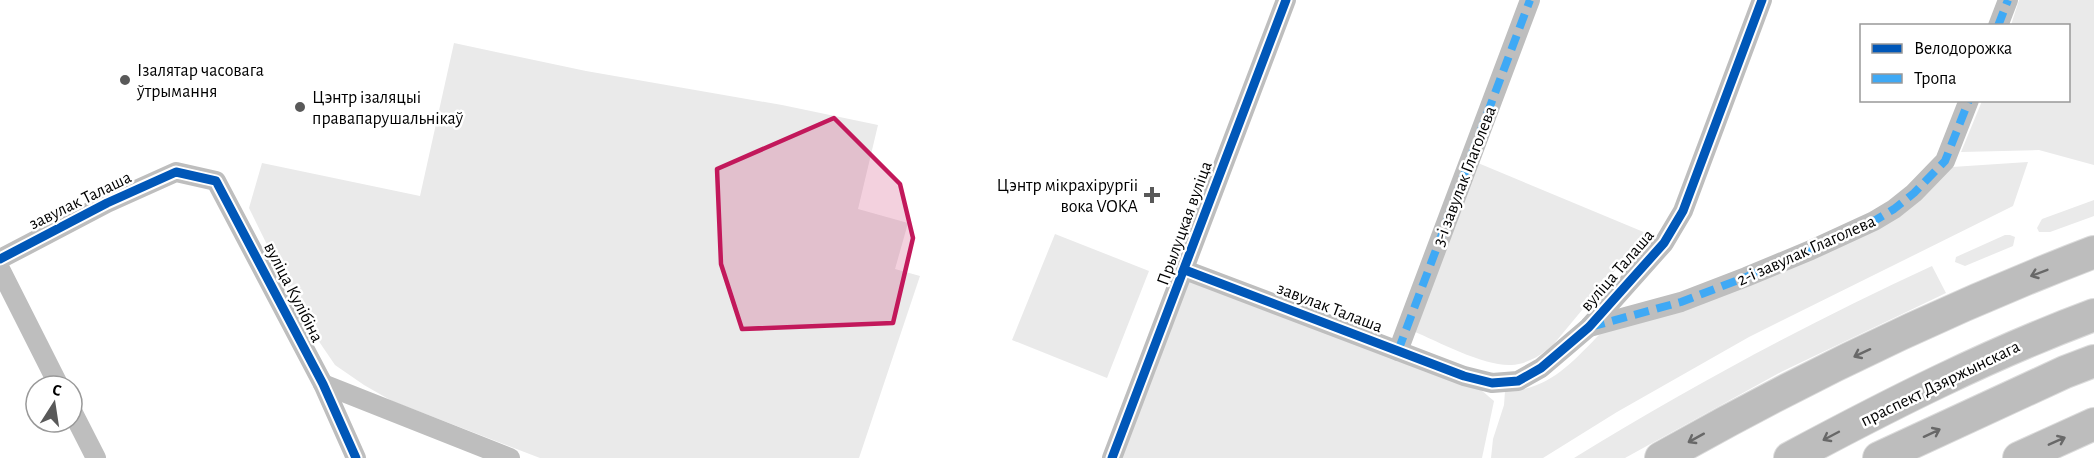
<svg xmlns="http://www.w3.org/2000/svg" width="2094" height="458" viewBox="0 0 2094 458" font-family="'Alegreya Sans',sans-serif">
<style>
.green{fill:#eaeaea}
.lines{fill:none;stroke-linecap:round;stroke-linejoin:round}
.primary-casing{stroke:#dbdbdb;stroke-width:34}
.minor{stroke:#bebebe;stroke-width:20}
.primary{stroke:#bdbdbd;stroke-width:32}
.quiet{stroke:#3fa9f5;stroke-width:8;stroke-dasharray:15 8;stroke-linecap:butt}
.cycleway-casing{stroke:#fff;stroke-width:13}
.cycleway{stroke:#0057b8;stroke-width:9}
.oneway{stroke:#686868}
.marked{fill:#c2185b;fill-opacity:0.2;stroke:#c2185b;stroke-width:4.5;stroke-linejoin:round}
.poi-dot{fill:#595959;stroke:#fff;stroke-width:2}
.labels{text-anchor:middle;stroke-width:5;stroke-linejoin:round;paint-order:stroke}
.poi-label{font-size:18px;fill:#000;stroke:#fff;text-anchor:start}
.street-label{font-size:18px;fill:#000;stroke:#fff}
</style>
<rect width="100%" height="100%" fill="#fff"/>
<g class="green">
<polygon points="2019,0 2094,0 2094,165 2039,150 1961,152 1982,101 2068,100 2068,26 2011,25"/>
<polygon points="454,43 586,71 782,105 878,125 858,209 908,223 895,269 920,276 859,458 540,458 392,401 364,385 335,365 303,318 249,208 262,163 420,196"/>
<path d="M2028 162 2013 206 1749 337 1617 412 1543 458H1491L1493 439 1504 405 1505 391C1549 391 1572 362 1601 333L1926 193 1952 167Z"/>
<path d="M1478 163 1646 233 1553 345C1541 355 1528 364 1511 365 1483 366 1439 342 1413 331Z"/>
<polygon points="2094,200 2094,216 2050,232 2039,232 2037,228 2042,219"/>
<polygon points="1055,234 1149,271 1107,378 1012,340"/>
<polygon points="2005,235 2010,235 2015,237 2013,246 1965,266 1955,262 1956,257"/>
<path d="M1932 266 1946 293 1781 372 1625 458H1574C1690 387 1808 323 1932 266Z"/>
<polygon points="1188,281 1481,390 1494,401 1482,458 1118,458"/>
</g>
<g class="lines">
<defs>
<g id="primary">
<path d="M1661 458C1800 379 1945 309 2094 252"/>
<path d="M1790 458C1889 405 1989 354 2094 315"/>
<polyline points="1879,458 2065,372 2094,361"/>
<polyline points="2019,458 2094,424"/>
</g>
</defs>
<use href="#primary" class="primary-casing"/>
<g class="minor">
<polyline points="1998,26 2008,0"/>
<polyline points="0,259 107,203 176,172 216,181 323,384 356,458"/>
<polyline points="0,269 59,386"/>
<polyline points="1185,270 1464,376 1492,383 1518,381 1541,368 1589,327 1664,243 1683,211 1762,0"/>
<polyline points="1589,327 1681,302 1746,277 1811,250 1874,221 1894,209 1914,193 1945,161 1969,100"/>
<polyline points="1398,351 1530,0"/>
<polyline points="323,384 510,458"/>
<polyline points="72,411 96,458"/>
<polyline points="1112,458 1286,0"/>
</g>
<use href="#primary" class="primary"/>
<g class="quiet">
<polyline points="1998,26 2008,0"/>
<polyline points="1590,327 1681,302 1746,277 1811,250 1874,221 1894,209 1914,193 1945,161 1969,100"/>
<polyline points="1398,351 1530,0"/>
</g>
<defs>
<g id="cycleway">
<polyline points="0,259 107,203 176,172 216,181 323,384 356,458"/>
<polyline points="1185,270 1464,376 1492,383 1518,381 1541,368 1589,327 1664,243 1683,211 1762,0"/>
<polyline points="1112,458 1286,0"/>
</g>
</defs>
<use href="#cycleway" class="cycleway-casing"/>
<use href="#cycleway" class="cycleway"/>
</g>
<defs><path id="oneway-shaft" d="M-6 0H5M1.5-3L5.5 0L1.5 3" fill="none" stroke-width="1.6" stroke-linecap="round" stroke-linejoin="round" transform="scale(1.5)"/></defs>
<g class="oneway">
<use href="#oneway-shaft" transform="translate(2039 273) rotate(159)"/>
<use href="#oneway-shaft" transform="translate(1862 353) rotate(155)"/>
<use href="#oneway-shaft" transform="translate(1932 433) rotate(-25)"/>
<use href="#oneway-shaft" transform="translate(1831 436) rotate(152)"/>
<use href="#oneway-shaft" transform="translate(1696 438) rotate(151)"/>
<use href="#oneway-shaft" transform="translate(2057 441) rotate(-24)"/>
</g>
<path class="marked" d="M834 118 900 184 913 238 893 323 742 329 721 264 717 169Z"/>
<g class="poi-dot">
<circle cx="125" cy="80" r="6"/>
<circle cx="300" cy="107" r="6"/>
<path d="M1149 186h6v6h6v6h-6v6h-6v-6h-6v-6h6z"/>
</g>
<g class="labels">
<g class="poi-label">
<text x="137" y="76">Ізалятар часовага<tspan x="137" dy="21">ўтрымання</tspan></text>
<text x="312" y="103">Цэнтр ізаляцыі<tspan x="312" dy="21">правапарушальнікаў</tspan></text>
<text x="1138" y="191" text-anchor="end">Цэнтр мікрахірургіі<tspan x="1138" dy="21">вока VOKA</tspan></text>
</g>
<g class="street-label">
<text transform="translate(1464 176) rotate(-69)" y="6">3-і завулак Глаголева</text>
<text transform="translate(80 200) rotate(-26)" y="6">завулак Талаша</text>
<text transform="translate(1184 223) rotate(-70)" y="6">Прылуцкая вуліца</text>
<text transform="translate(1806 250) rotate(-24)" y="6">2-і завулак Глаголева</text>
<text transform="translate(1617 270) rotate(-49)" y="6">вуліца Талаша</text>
<text transform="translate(294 292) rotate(63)" y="6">вуліца Кулібіна</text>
<text transform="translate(1330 307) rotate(21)" y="6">завулак Талаша</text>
<text transform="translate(1940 383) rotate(-26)" y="6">праспект Дзяржынскага</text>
</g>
</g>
<rect x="1860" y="24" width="210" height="78" fill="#ffffff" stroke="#999999" stroke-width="1.5"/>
<rect x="1872" y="44" width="30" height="9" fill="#0057b8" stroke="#999999" stroke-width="1.5"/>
<text x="1914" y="54" font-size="18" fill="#000000">Велодорожка</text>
<rect x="1872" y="74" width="30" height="9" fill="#3fa9f5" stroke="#999999" stroke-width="1.5"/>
<text x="1914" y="84" font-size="18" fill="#000000">Тропа</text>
<g transform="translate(54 404) rotate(12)"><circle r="28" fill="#ffffff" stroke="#999999" stroke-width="1.5"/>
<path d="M0-4.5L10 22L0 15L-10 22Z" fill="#595959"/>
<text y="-9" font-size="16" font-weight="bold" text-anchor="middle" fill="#000000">С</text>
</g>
</svg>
